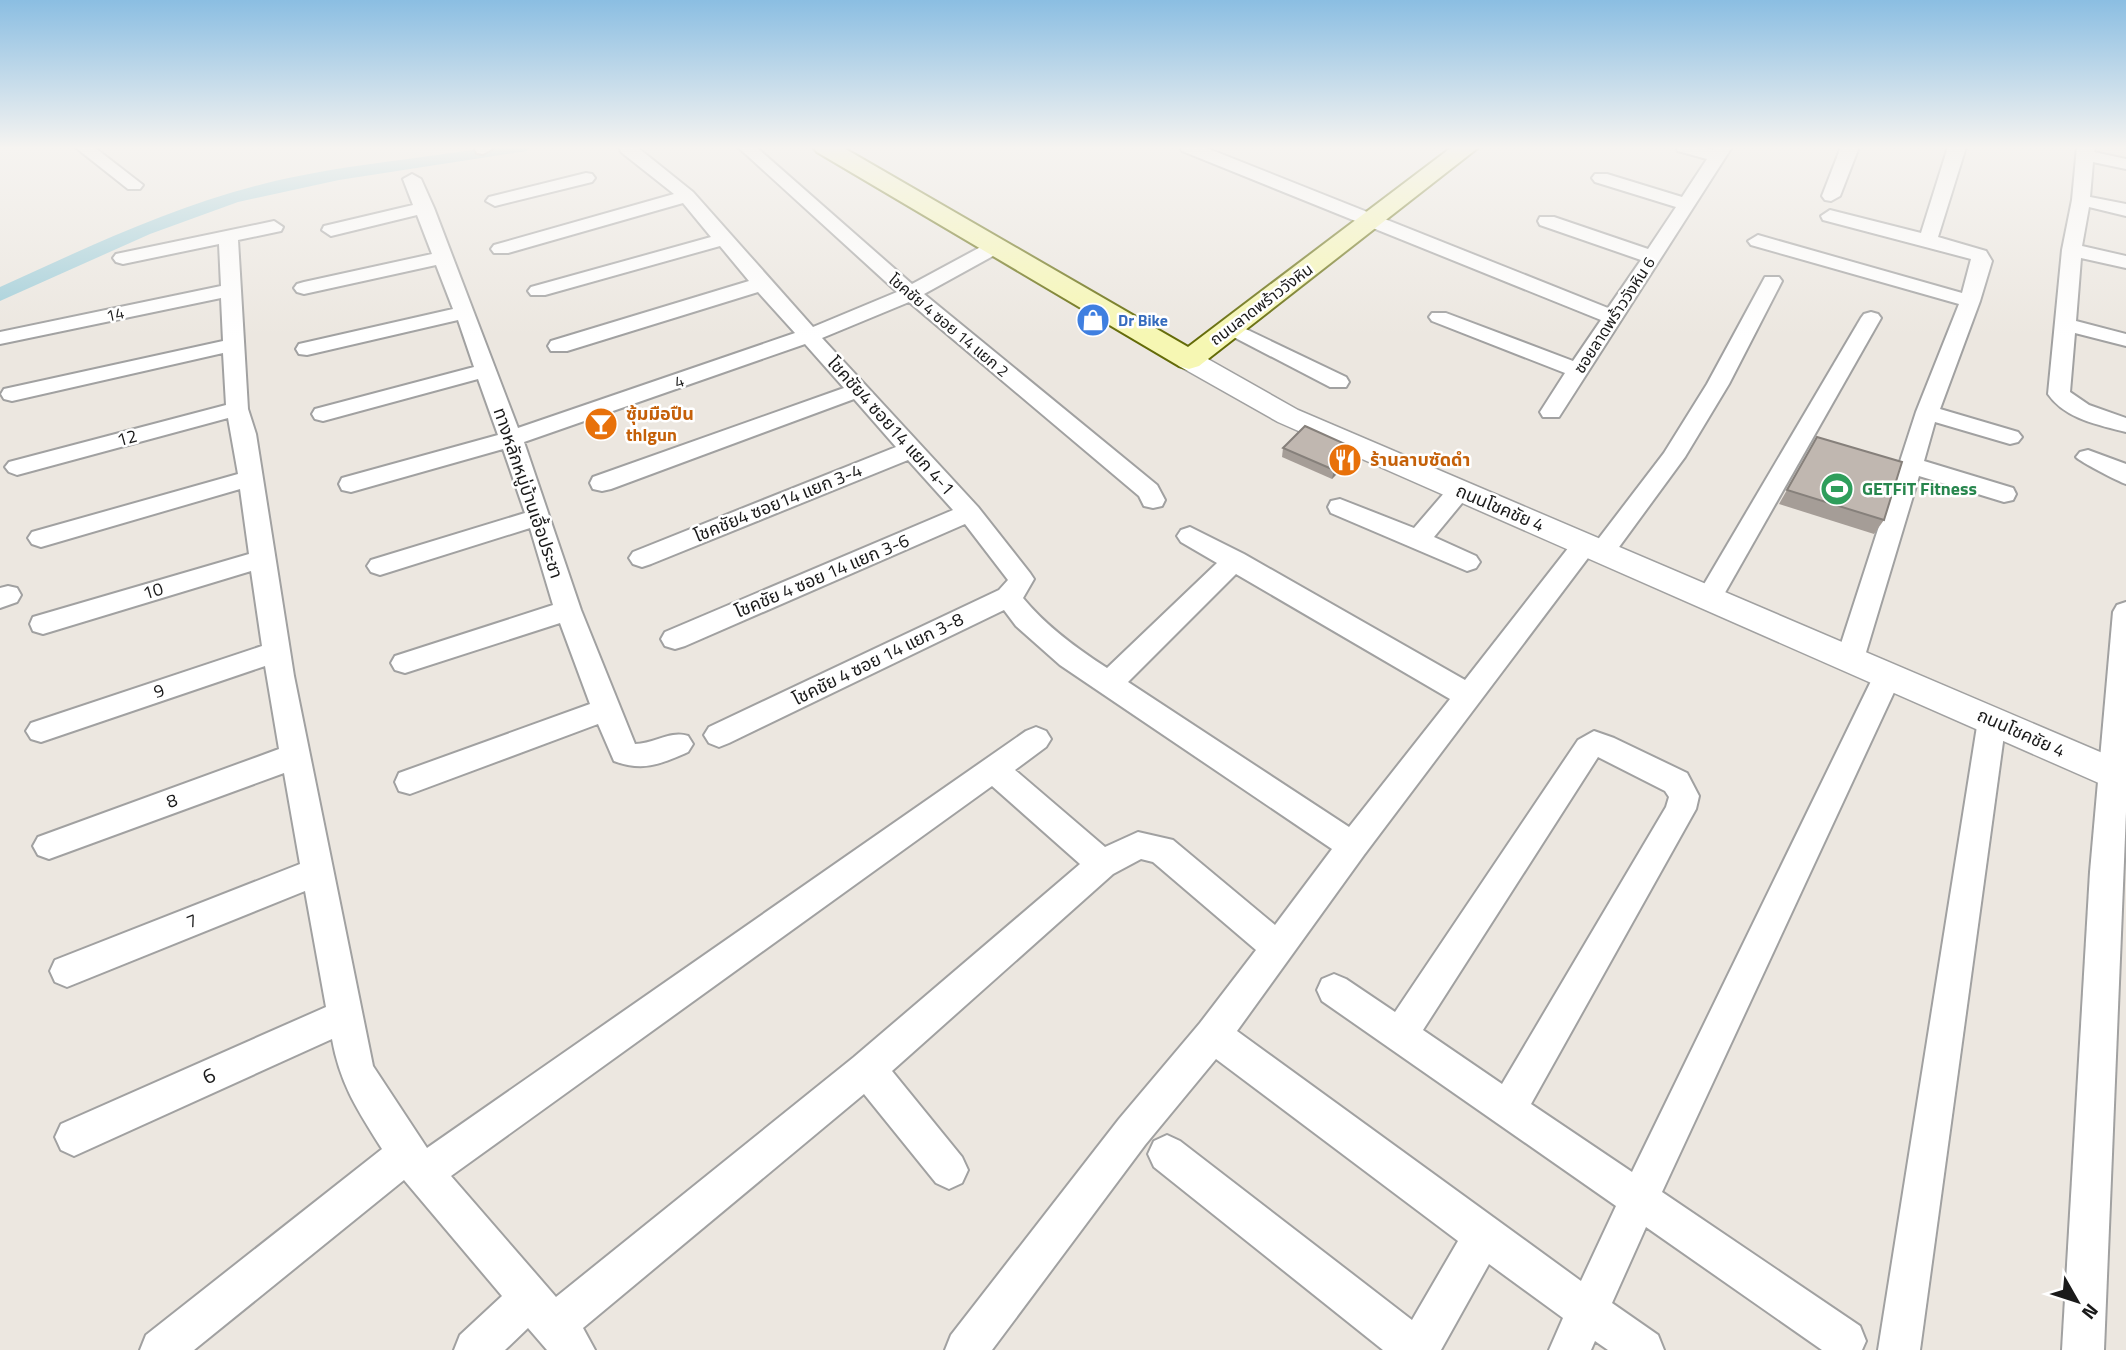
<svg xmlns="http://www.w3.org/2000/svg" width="2126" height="1350" viewBox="0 0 2126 1350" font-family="'Titillium Web','Noto Sans Thai',sans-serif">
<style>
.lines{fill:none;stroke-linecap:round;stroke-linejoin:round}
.canal{fill:#a1ced9;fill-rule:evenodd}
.minor-casing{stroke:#a1a1a1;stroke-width:4}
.tertiary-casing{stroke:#a1a1a1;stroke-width:3}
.secondary-casing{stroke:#646b08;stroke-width:4}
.minor{fill:#fff;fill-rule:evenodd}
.tertiary{fill:#fff;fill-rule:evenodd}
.secondary{fill:#f6f7b3;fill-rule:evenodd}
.wall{fill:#a59d97}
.shaded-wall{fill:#86807b}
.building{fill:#c0b7b0;stroke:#86807b;stroke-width:2}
.labels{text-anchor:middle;stroke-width:5;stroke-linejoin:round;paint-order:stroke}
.far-street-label{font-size:16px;fill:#1a1a1a;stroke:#fff}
.far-shop-label{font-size:16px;font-weight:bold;fill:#366cbe;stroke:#fff;text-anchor:start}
.food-label{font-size:18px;font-weight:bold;fill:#c56008;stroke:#fff;text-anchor:start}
.street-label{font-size:18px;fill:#1a1a1a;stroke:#fff}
.leisure-label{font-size:18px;font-weight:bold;fill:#27864d;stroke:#fff;text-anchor:start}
.near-street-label{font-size:21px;fill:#1a1a1a;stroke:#fff}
</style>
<rect width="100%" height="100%" fill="#ece7e0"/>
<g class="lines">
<path class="canal" d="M490 147H529L527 151 339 180 238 202 150 234 0 301V287C86 248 171 207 263 184 338 165 414 160 490 147Z"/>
<defs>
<g id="minor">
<polygon points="75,147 94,147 143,185 140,189 128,189"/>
<polygon points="474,147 492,147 492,149 483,154 477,153"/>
<path d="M619 147H637L693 192 813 327 897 292 738 147H756L912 284 988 243H1002L1005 247 1002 251 924 294 1157 485 1165 500 1162 506 1153 508 1144 506 1139 496 909 302 822 338 978 507 1030 573 1034 579 1023 598C1046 626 1076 648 1107 668L1217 563 1181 542 1177 536 1181 530 1190 527 1244 554 1465 680 1576 538 1585 535 1594 538 1596 542 1664 453 1707 384 1765 277H1779L1782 281 1729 384 1685 457 1611 558 1602 561 1593 558 1591 554 1364 855 1237 1031 1581 1281 1616 1206 1322 1001 1317 990 1322 979 1334 974 1346 979 1395 1012 1578 740 1594 731 1614 738 1687 773 1699 796 1696 809 1531 1104 1632 1172 1874 675 1878 668 1888 664 1898 668 1902 675 1662 1192 1860 1326 1866 1341 1862 1350H1822L1646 1227 1612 1303 1658 1335 1664 1350H1608L1595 1341 1591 1350H1549L1563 1318 1489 1264 1441 1350H1383L1154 1167 1148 1154 1154 1141 1167 1135 1180 1141 1412 1320 1458 1241 1216 1059 1145 1145 992 1350H945L951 1335 1119 1119 1200 1023 1256 950 1153 862 1141 859 1113 874 892 1071 962 1157 968 1170 962 1183 949 1189 936 1183 864 1094 583 1328 595 1350H547L528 1328 505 1350H454L460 1335 502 1296 404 1180 194 1350H140L146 1335 382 1149C358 1111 340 1084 332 1039L74 1156 61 1150 55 1137 61 1124 326 1007 305 891 67 987 55 982 50 971 55 960 300 864 284 773 49 859 38 855 33 846 38 837 279 749 265 666 41 742 31 739 26 731 31 723 262 646 251 571 43 634 33 631 30 624 33 617 249 554 240 489 41 547 32 544 28 538 32 532 238 474 228 418 17 475 9 472 5 467 9 462 226 405 223 353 12 401 4 399 1 394 4 389 223 341 221 298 0 344V332L221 286 219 244 123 264 116 262 113 258 116 254 274 221 283 227 281 231 238 240 248 409 256 434 294 676 373 1066 427 1148 1026 731 1036 727 1046 731 1051 739 1046 747 1015 770 1105 847 1138 832 1173 840 1275 925 1332 849 1060 665 1016 626 1004 610 729 743 719 747 709 743 704 735 709 727 999 590 1008 580 965 524 685 646 675 649 665 646 661 639 665 632 953 510 908 460 651 564 642 567 633 564 629 558 633 552 896 447 854 399 611 489 602 491 593 489 590 483 593 477 844 388 805 344 524 442 581 610 635 744C654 744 670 730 688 736L693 744 688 752C660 764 644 772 614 761L598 724 410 794 399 791 395 782 399 773 590 704 560 623 405 673 395 670 391 663 395 656 553 605 530 528 380 575 371 572 367 566 371 560 525 513 503 449 351 492 342 490 339 484 342 478 498 435 478 379 323 421 315 419 312 414 315 409 474 367 458 320 307 355 299 354 296 349 299 344 453 309 436 265 304 294 297 292 294 288 297 284 304 282 432 254 417 215 331 236 322 230 324 226 413 205 403 179 412 174 421 179 434 208 518 428 795 333 758 292 567 351H551L548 346 551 341 749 281 720 246 545 295H531L528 291 531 287 711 237 683 203 508 253H494L491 249 494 245 674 194 621 152ZM1236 574 1450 699 1349 827 1128 682ZM1598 757 1665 791 1669 797 1666 807 1502 1084 1423 1030ZM992 786 1080 864 854 1057 556 1297 451 1176Z"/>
<polygon points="1180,147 1204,147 1608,308 1641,260 1540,225 1538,221 1540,217 1554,217 1648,249 1676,207 1595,182 1592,178 1595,174 1607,174 1682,197 1707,159 1678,151 1676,147 1703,147 1713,150 1715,147 1732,147 1559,417 1543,417 1540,412 1565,373 1432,321 1429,317 1432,313 1446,313 1573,361 1601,320 1182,151"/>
<polygon points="1841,147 1859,147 1840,196 1831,201 1825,200 1822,196"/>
<polygon points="1948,147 1966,147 1938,237 1986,251 1992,261 1980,301 1940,409 2018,432 2022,437 2018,442 2010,444 1935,422 1924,461 2013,488 2016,494 2013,500 2004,502 1919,476 1864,659 1860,666 1850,669 1840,666 1836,659 1916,412 1959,304 1751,245 1748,241 1758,235 1962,293 1971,259 1823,220 1821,216 1830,210 1921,233"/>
<path d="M2077 147H2095L2094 152 2126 159V169L2093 162 2090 197 2126 204V216L2089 207 2082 246 2126 256V268L2081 258 2076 321 2126 334V346L2075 333 2070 392 2089 405 2126 418V432C2099 425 2065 419 2048 394L2062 250 2072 200Z"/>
<polygon points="586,173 592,174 595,178 592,182 495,206 486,201 489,197"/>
<polygon points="1871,312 1878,314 1881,318 1718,605 1709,607 1700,605 1696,598 1700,591 1861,318 1864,314"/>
<polygon points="1231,322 1346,377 1349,382 1346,387 1330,387 1224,332 1221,328 1224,324"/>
<path d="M2088 450 2126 464V484C2119 482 2079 461 2076 457L2080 452Z"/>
<polygon points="1460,483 1469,485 1472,491 1434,537 1476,556 1480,562 1476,568 1467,571 1331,513 1328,507 1331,501 1340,499 1414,528 1451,485"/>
<polygon points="8,586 17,588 21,595 17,602 0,608 0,588"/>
<polygon points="2126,602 2126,812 2104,1350 2062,1350 2090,872 2113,612 2117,605"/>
<polygon points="1992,709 2002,712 2006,720 1920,1350 1878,1350 1978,720 1982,712"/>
</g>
<polygon id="tertiary" points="1189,352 1199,354 1298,410 2126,763 2126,795 1278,422 1179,366 1176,360 1179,354"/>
<polygon id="secondary" points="813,147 842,147 1188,347 1452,147 1479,147 1199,366 1189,369 1179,366 817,152"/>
</defs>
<use href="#minor" class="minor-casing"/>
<use href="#tertiary" class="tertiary-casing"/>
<use href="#secondary" class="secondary-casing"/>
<use href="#minor" class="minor"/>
<use href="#tertiary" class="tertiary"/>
<use href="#secondary" class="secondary"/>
</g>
<g class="wall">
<polygon points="1817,437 1884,520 1874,534 1779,504"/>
<polygon points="1283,448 1354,448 1352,458 1332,479 1282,457"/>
</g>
<polygon class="shaded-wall" points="1354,448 1352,458 1332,479 1334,470"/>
<g class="building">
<polygon points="1305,426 1354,448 1334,470 1283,448"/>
<polygon points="1817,437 1902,462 1884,520 1787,490"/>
</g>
<linearGradient id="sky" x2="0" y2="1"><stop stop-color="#8bbee2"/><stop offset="0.44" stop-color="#f6f4f1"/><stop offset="1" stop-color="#f6f4f1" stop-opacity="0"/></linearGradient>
<rect width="2126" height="336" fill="url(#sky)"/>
<defs>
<symbol id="shop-disc" viewBox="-11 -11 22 22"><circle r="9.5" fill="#3f7fe0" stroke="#fff"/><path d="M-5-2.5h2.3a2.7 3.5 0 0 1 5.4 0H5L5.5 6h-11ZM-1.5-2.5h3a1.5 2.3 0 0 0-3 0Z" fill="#fff"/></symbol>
<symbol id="bar-disc" viewBox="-11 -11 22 22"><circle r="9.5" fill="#e8710a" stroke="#fff"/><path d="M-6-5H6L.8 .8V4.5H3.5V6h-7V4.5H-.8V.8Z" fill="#fff"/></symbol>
<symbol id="restaurant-disc" viewBox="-11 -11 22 22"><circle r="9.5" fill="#e8710a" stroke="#fff"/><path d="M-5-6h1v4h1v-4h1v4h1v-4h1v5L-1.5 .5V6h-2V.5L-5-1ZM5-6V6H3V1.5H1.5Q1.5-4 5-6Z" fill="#fff"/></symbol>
<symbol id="stadium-disc" viewBox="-11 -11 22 22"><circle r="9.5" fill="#2e9e5b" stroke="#fff"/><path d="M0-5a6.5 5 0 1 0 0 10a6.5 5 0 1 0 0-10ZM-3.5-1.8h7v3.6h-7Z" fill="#fff"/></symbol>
</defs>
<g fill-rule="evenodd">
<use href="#shop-disc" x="1074" y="301" width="38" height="38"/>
<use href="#bar-disc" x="582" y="405" width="38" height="38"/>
<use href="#restaurant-disc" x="1326" y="441" width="38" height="38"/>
<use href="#stadium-disc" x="1818" y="470" width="38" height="38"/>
</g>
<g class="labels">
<g class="far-street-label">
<text transform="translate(1261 304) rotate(-37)" y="6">ถนนลาดพร้าววังหิน</text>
<text transform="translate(115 314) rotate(-12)" y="6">14</text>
<text transform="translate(1614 315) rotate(-57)" y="6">ซอยลาดพร้าววังหิน 6</text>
<text transform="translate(949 325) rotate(40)" y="6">โชคชัย 4 ซอย 14 แยก 2</text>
<text transform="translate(679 381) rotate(-19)" y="6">4</text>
</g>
<g class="far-shop-label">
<text x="1118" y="326">Dr Bike</text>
</g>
<g class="food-label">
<text x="626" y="420">ซุ้มมือปืน<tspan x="626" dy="21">thlgun</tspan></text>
<text x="1370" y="466">ร้านลาบซัดดำ</text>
</g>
<g class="street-label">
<text transform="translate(891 426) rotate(48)" y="6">โชคชัย4 ซอย14 แยก 4-1</text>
<text transform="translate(127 438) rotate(-15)" y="6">12</text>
<text transform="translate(528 493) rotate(71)" y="6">ทางหลักหมู่บ้านเอื้อประชา</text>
<text transform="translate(778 503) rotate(-22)" y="6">โชคชัย4 ซอย14 แยก 3-4</text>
<text transform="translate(1500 508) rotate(23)" y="6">ถนนโชคชัย 4</text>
<text transform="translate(822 576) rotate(-23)" y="6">โชคชัย 4 ซอย 14 แยก 3-6</text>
<text transform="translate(153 591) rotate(-17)" y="6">10</text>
<text transform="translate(878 659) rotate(-26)" y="6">โชคชัย 4 ซอย 14 แยก 3-8</text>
<text transform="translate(159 691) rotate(-18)" y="6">9</text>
<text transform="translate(2021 733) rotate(24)" y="6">ถนนโชคชัย 4</text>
<text transform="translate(172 801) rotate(-20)" y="6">8</text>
<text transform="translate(192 921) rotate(-22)" y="6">7</text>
</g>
<g class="leisure-label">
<text x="1862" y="495">GETFiT Fitness</text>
</g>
<g class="near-street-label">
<text transform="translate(209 1076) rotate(-24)" y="7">6</text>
</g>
</g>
<g transform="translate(2077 1301) rotate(129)" stroke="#ffffff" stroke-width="5" paint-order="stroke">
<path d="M0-5L12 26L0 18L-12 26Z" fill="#1a1a1a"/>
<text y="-10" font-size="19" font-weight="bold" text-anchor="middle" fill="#1a1a1a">N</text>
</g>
</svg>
